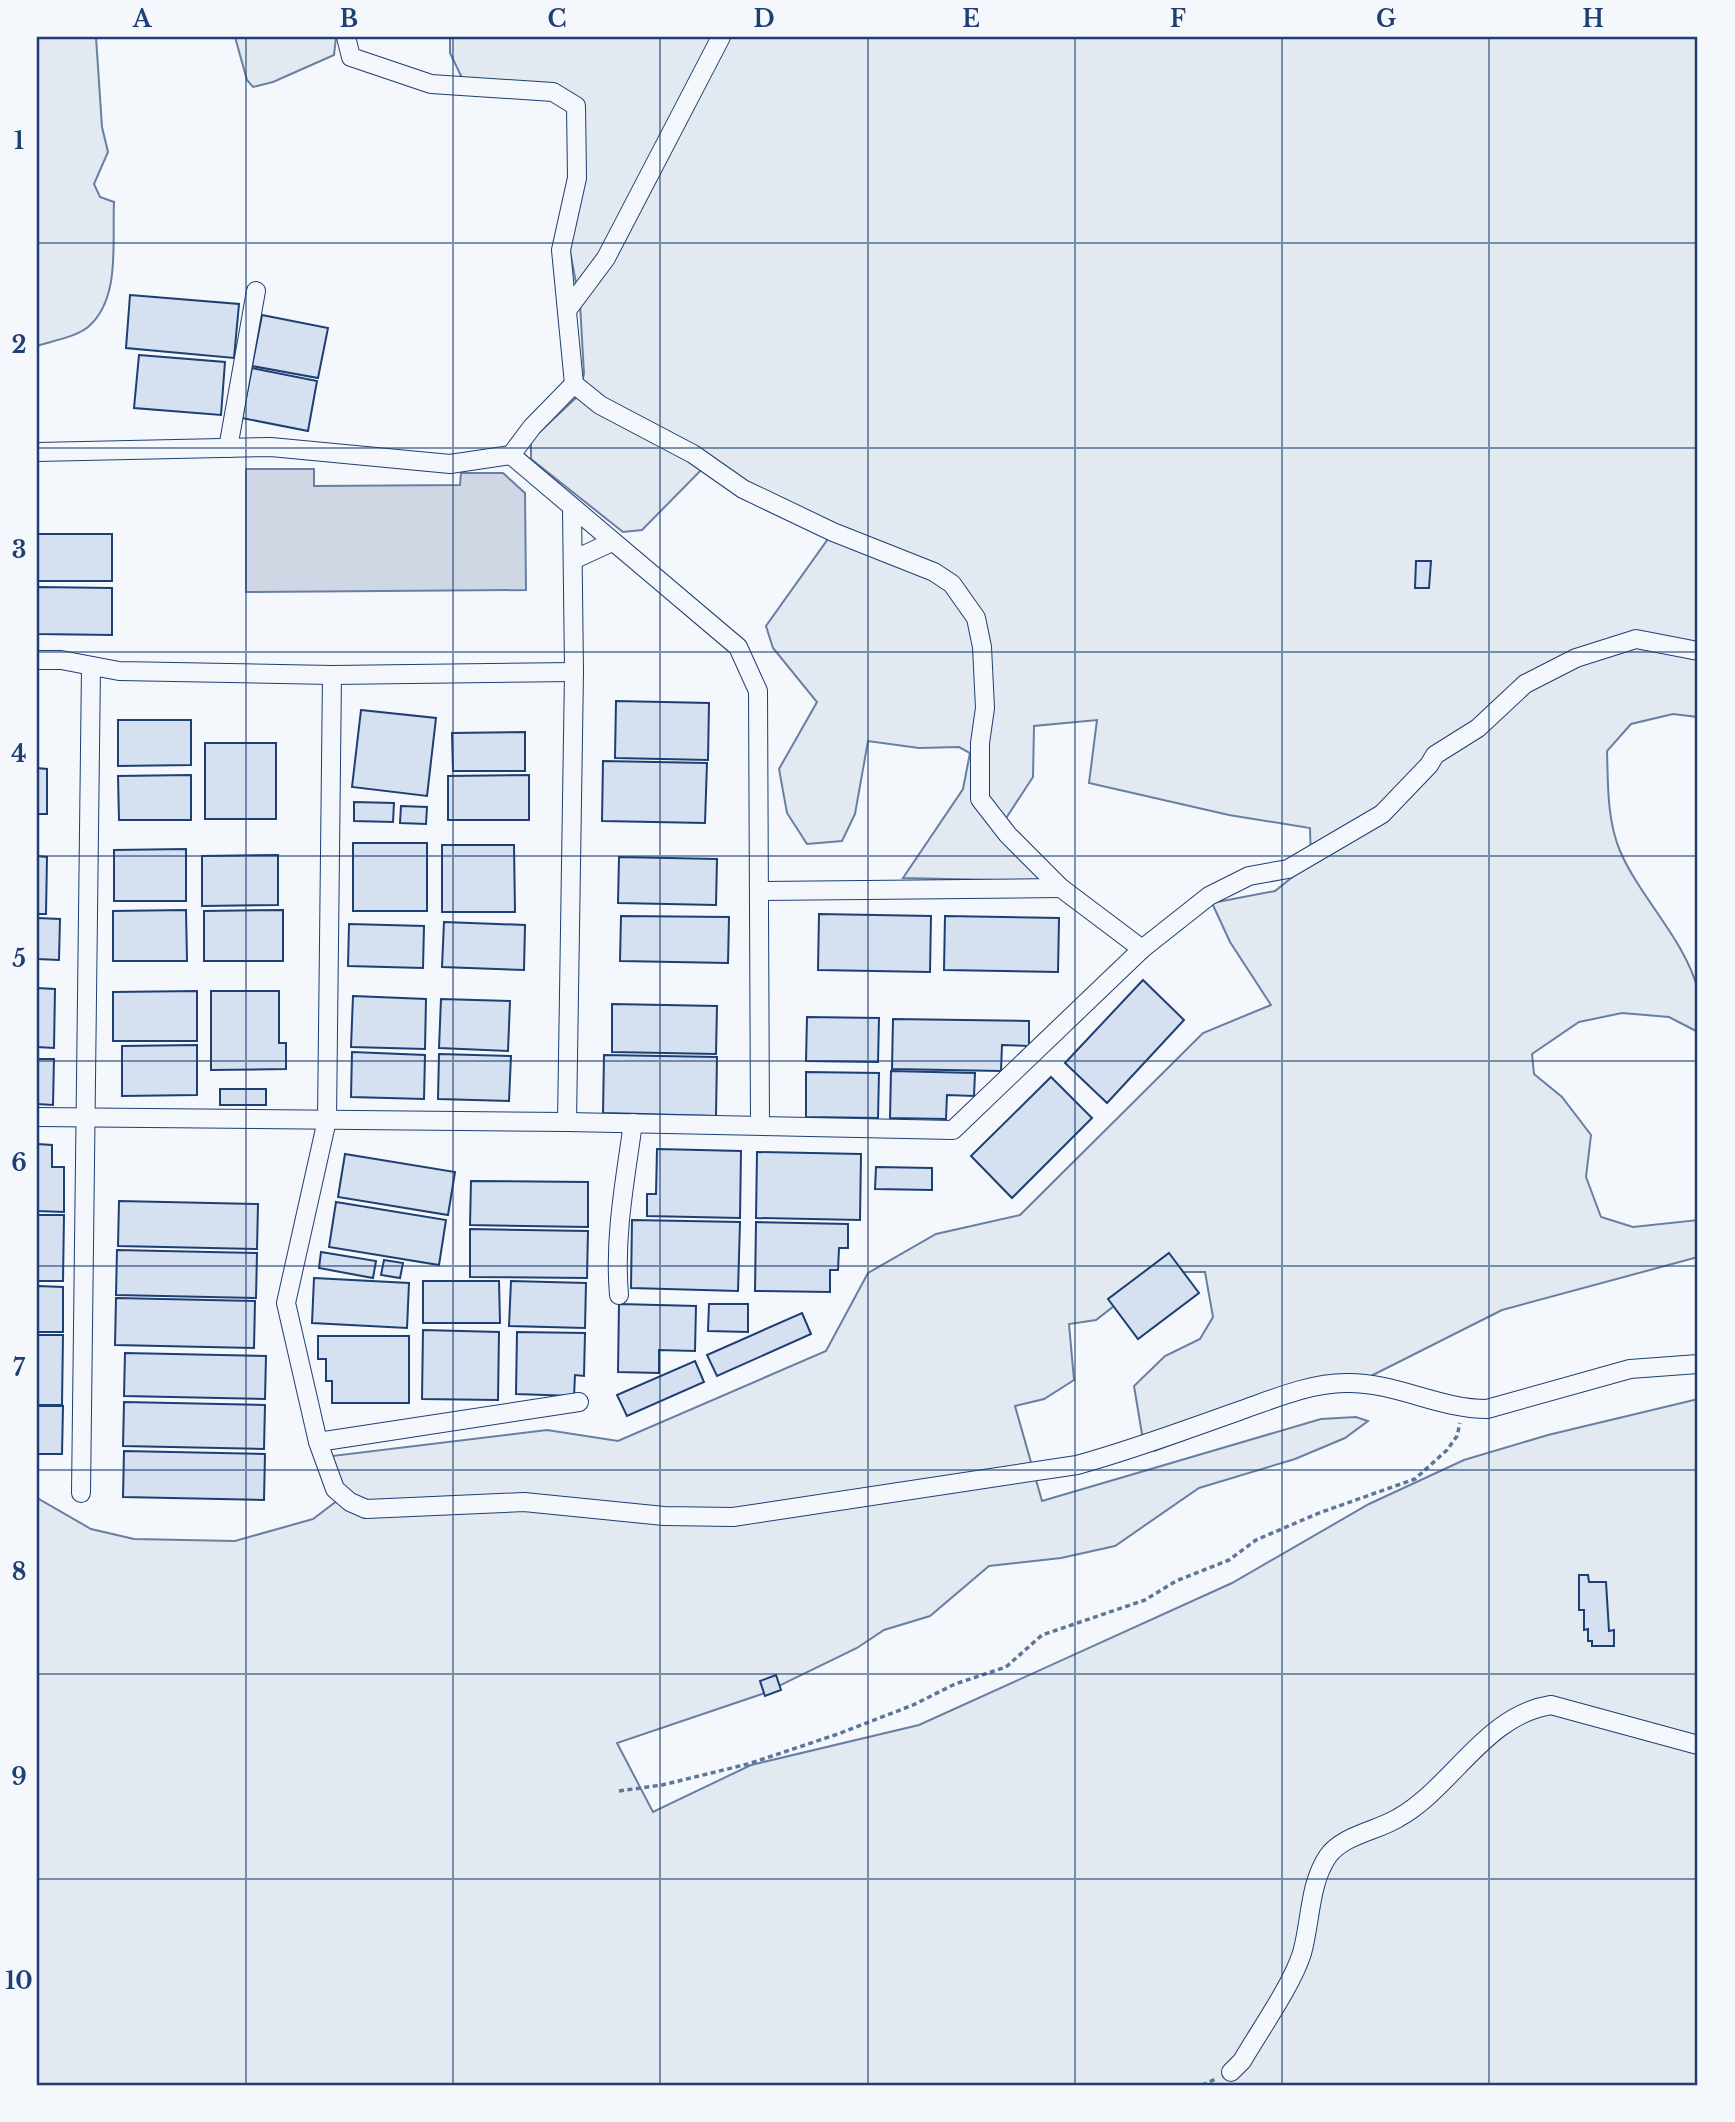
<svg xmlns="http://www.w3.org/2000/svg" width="1735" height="2122" viewBox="0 0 1735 2122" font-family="'Libre Baskerville',serif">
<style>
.green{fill:#e3e9f0;stroke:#687fa3;stroke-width:2}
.water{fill:#cfd7e4;stroke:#687fa3;stroke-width:2}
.building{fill:#d5e0f0;stroke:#1d3f73;stroke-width:2}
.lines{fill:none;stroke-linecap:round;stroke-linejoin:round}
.minor-casing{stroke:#1d3f73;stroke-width:20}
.path{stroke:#5e769c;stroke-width:3.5;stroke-dasharray:5 3.5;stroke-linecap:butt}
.minor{stroke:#f4f7fb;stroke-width:18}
.grid{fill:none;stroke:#1d3f73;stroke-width:2;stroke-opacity:0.55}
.neatline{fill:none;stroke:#1d3f73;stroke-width:2.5}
.grid-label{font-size:23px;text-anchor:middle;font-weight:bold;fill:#1d3f73}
</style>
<rect width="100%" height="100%" fill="#f4f7fb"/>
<g class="green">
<path d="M37 37H96L102 127 108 152 94 184 100 197 114 202C112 242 121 299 88 327 76 337 52 341 37 346Z"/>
<polygon points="235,37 336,37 334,55 273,82 253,87 247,80"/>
<path d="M450 37H1698V717L1673 714 1631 724 1607 751C1608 784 1607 820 1620 851 1641 899 1685 940 1698 990 1701 1002 1698 1020 1698 1032L1669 1017 1622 1013 1579 1022 1532 1054 1534 1074 1562 1097 1591 1135 1586 1177 1601 1217 1633 1227 1698 1220V1257L1502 1310 1363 1380 1307 1394 1154 1451 1142 1434 1134 1386 1165 1356 1200 1339 1213 1317 1205 1272H1177L1141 1285 1096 1320 1069 1324 1074 1380 1044 1399 1015 1406 1042 1501 1321 1419 1356 1417 1368 1421 1345 1438 1295 1459 1199 1488 1115 1546 1061 1558 989 1566 930 1616 884 1630 857 1648 762 1694 617 1743 653 1812 751 1765 919 1725 1232 1583 1369 1504 1464 1460 1548 1435 1698 1399V2085H37V1498L91 1529 134 1539 235 1541 313 1519 346 1494 332 1456 547 1430 618 1441 826 1351 868 1273 936 1234 1020 1215 1203 1033 1271 1005 1230 942 1212 903 1275 891 1311 862 1310 828 1229 815 1089 783 1097 720 1034 726 1033 777 997 832 1047 881 903 878 963 789 970 753 959 747 919 748 868 741 855 814 842 841 807 844 787 813 779 769 817 702 773 648 766 626 835 529 765 494 711 460 642 530 623 532 531 459V440L578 396 584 374 580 304 570 251 580 184 582 106 464 82 450 53Z"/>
</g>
<polygon class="water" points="246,469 314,469 314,486 460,485 461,473 503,473 525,493 526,590 246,592"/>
<g class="building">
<polygon points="130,295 239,304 234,358 126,348"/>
<polygon points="262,315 328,328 318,378 252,366"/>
<polygon points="139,355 225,362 221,415 134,408"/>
<polygon points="252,368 317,381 308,431 242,418"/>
<rect x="37" y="534" width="75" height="47"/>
<polygon points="1416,561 1431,561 1429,588 1415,588"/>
<polygon points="37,587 112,588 112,635 37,634"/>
<polygon points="616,701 709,703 708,760 615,758"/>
<polygon points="361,710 436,718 427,796 352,787"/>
<polygon points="118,720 191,720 191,765 118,766"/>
<polygon points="525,732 525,771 453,771 452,733"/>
<rect x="205" y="743" width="71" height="76"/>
<polygon points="603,761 707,763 705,823 602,821"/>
<polygon points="37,768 47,769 47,814 37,814"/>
<polygon points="191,775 191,820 119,820 118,776"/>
<polygon points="529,775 529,820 448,820 448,776"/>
<polygon points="354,802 394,803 393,822 354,821"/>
<polygon points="401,806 427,807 426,824 400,823"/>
<rect x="353" y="843" width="74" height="68"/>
<polygon points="442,845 514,845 515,912 442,912"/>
<polygon points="186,849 186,901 114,901 114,850"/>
<polygon points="278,855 278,905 202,906 202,856"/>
<polygon points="37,856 47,857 46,914 37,914"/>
<polygon points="619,857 717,859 716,905 618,903"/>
<polygon points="186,910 187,961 113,961 113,911"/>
<polygon points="283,910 283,961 204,961 204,911"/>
<polygon points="819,914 931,916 930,972 818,970"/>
<polygon points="621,916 729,917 728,963 620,961"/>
<polygon points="945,916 1059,918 1058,972 944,970"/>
<polygon points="37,918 60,919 59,960 37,959"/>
<polygon points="444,922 525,925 524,970 442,967"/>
<polygon points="349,924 424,926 423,968 348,966"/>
<polygon points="1143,980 1184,1020 1107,1103 1065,1063"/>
<polygon points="37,988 55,989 54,1048 37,1047"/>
<polygon points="197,991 197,1041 113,1041 113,992"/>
<polygon points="211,991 279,991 279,1043 286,1043 286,1069 211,1070"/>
<polygon points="353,996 426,999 425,1049 351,1047"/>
<polygon points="441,999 510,1001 508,1051 439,1048"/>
<polygon points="612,1004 717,1006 716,1054 612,1052"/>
<polygon points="807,1017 879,1018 878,1062 806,1061"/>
<polygon points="893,1019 1029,1021 1029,1046 1002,1045 1001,1071 892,1069"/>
<polygon points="197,1045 197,1095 122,1096 122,1046"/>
<polygon points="352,1052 425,1055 424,1099 351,1097"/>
<polygon points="439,1054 511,1056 509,1101 438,1099"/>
<polygon points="604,1055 717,1057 716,1116 603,1113"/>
<polygon points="37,1059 54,1059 53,1105 37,1104"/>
<polygon points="891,1071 975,1073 974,1096 947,1095 946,1119 890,1118"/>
<polygon points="806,1072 879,1073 878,1118 806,1117"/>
<polygon points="1051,1077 1092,1118 1012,1198 971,1156"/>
<rect x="220" y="1089" width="46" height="16"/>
<polygon points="37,1144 52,1145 52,1167 64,1167 64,1212 37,1211"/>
<polygon points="657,1149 741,1151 740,1218 647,1216 647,1194 656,1194"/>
<polygon points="757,1152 861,1154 860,1220 756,1218"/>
<polygon points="345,1154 455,1172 448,1215 338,1197"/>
<polygon points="876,1167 932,1168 932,1190 875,1189"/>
<polygon points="471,1181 588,1182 588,1227 470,1225"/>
<polygon points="119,1201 258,1204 257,1249 118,1246"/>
<polygon points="336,1202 446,1220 439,1265 329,1247"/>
<polygon points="37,1215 64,1215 63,1281 37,1281"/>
<polygon points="632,1220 740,1222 738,1291 631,1288"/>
<polygon points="756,1222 848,1224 848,1248 839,1248 838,1270 830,1270 830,1292 755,1291"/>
<polygon points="470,1229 588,1231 587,1278 470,1277"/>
<polygon points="117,1250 257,1253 256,1298 116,1295"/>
<polygon points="321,1252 376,1261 373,1278 319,1268"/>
<polygon points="1169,1253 1199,1293 1138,1339 1108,1299"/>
<polygon points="384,1260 403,1263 400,1278 381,1275"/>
<polygon points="314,1278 409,1283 407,1328 312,1323"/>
<polygon points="423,1281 499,1281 500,1323 423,1323"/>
<polygon points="511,1281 586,1283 585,1328 509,1326"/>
<polygon points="37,1286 63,1287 63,1332 37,1332"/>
<polygon points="116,1298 255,1301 254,1348 115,1345"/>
<polygon points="619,1304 696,1306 695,1351 659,1350 659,1373 618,1372"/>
<polygon points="709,1304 748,1304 748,1332 708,1331"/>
<polygon points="802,1313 811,1334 717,1376 707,1355"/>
<polygon points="423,1330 499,1332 498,1400 422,1399"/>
<polygon points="517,1332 585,1333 584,1376 575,1375 574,1396 516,1394"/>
<polygon points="37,1335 63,1335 62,1405 37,1405"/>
<polygon points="318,1336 409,1336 409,1403 332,1403 332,1381 326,1381 326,1359 318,1359"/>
<polygon points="125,1353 266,1356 265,1399 124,1396"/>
<polygon points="695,1361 704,1382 627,1416 617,1395"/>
<polygon points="124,1402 265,1405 264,1449 123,1446"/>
<polygon points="37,1406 63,1406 62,1454 37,1454"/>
<polygon points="124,1451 265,1454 264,1500 123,1497"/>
<polygon points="1579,1575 1588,1575 1589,1582 1606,1582 1609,1631 1614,1630 1614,1646 1592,1646 1592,1641 1588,1641 1588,1629 1584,1630 1584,1610 1579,1610"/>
<polygon points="776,1675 781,1690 765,1696 760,1681"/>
</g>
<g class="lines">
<defs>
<g id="minor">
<polyline points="346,37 351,57 431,84 553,92 576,106 577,178 561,250 574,384 600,405 693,454 743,489 833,532 934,572 952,584 976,618 982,647 985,708 980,743 980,799 1008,835 1061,888 1142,949"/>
<polyline points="568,309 606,258 721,37"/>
<polyline points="228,448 256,291"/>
<polyline points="37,452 271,447 450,464 511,455 532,427 574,384"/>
<polyline points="511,455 738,647 758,691 760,1125"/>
<polyline points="573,560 612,542"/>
<polyline points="37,660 61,660 119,671 332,675 574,672"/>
<path d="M332 675 327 1120 286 1303 318 1442 335 1489 350 1502 366 1509 524 1502 664 1516 733 1517 1077 1465C1132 1450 1185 1430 1239 1411 1273 1399 1310 1383 1346 1383 1395 1382 1439 1409 1487 1409L1630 1369 1698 1364"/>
<polyline points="759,891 1061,888"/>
<polyline points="37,1117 567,1122 953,1130 1142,949 1209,896 1249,876 1288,869 1382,814 1429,765 1435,755 1478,728 1525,684 1576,658 1636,639 1698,651"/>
<polyline points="567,1122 574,672 572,509"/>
<path d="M619 1295C614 1237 625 1181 633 1123"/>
<polyline points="318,1442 579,1402"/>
<polyline points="81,1493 91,666"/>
<path d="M1231 2072 1242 2061C1260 2030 1292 1985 1302 1953 1311 1921 1309 1884 1328 1856 1343 1835 1377 1831 1398 1818 1452 1788 1485 1715 1551 1705L1698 1745"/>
</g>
</defs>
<use href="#minor" class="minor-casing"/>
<g class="path">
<polyline points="619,1791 662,1785 748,1764 838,1734 913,1705 955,1684 1006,1667 1042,1635 1145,1600 1176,1581 1229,1560 1256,1540 1319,1513 1415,1479 1447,1450 1457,1436 1460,1423"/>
<polyline points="1202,2085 1216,2079"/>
</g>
<use href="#minor" class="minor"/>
</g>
<path class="grid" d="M246 37V2085M453 37V2085M660 37V2085M868 37V2085M1075 37V2085M1282 37V2085M1489 37V2085M37 243H1698M37 448H1698M37 652H1698M37 856H1698M37 1061H1698M37 1266H1698M37 1470H1698M37 1674H1698M37 1879H1698"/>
<rect width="1735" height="2122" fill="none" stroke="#f4f7fb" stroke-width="77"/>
<rect x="38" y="38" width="1658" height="2046" class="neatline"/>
<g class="grid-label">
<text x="142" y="27">A</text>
<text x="349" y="27">B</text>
<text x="557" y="27">C</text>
<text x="764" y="27">D</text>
<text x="971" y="27">E</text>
<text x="1178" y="27">F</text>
<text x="1386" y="27">G</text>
<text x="1593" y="27">H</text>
<text x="19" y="149">1</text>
<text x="19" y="353">2</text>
<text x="19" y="558">3</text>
<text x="19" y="762">4</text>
<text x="19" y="967">5</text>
<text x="19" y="1171">6</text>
<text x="19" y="1376">7</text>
<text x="19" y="1580">8</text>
<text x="19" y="1785">9</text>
<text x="19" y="1989">10</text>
</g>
</svg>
